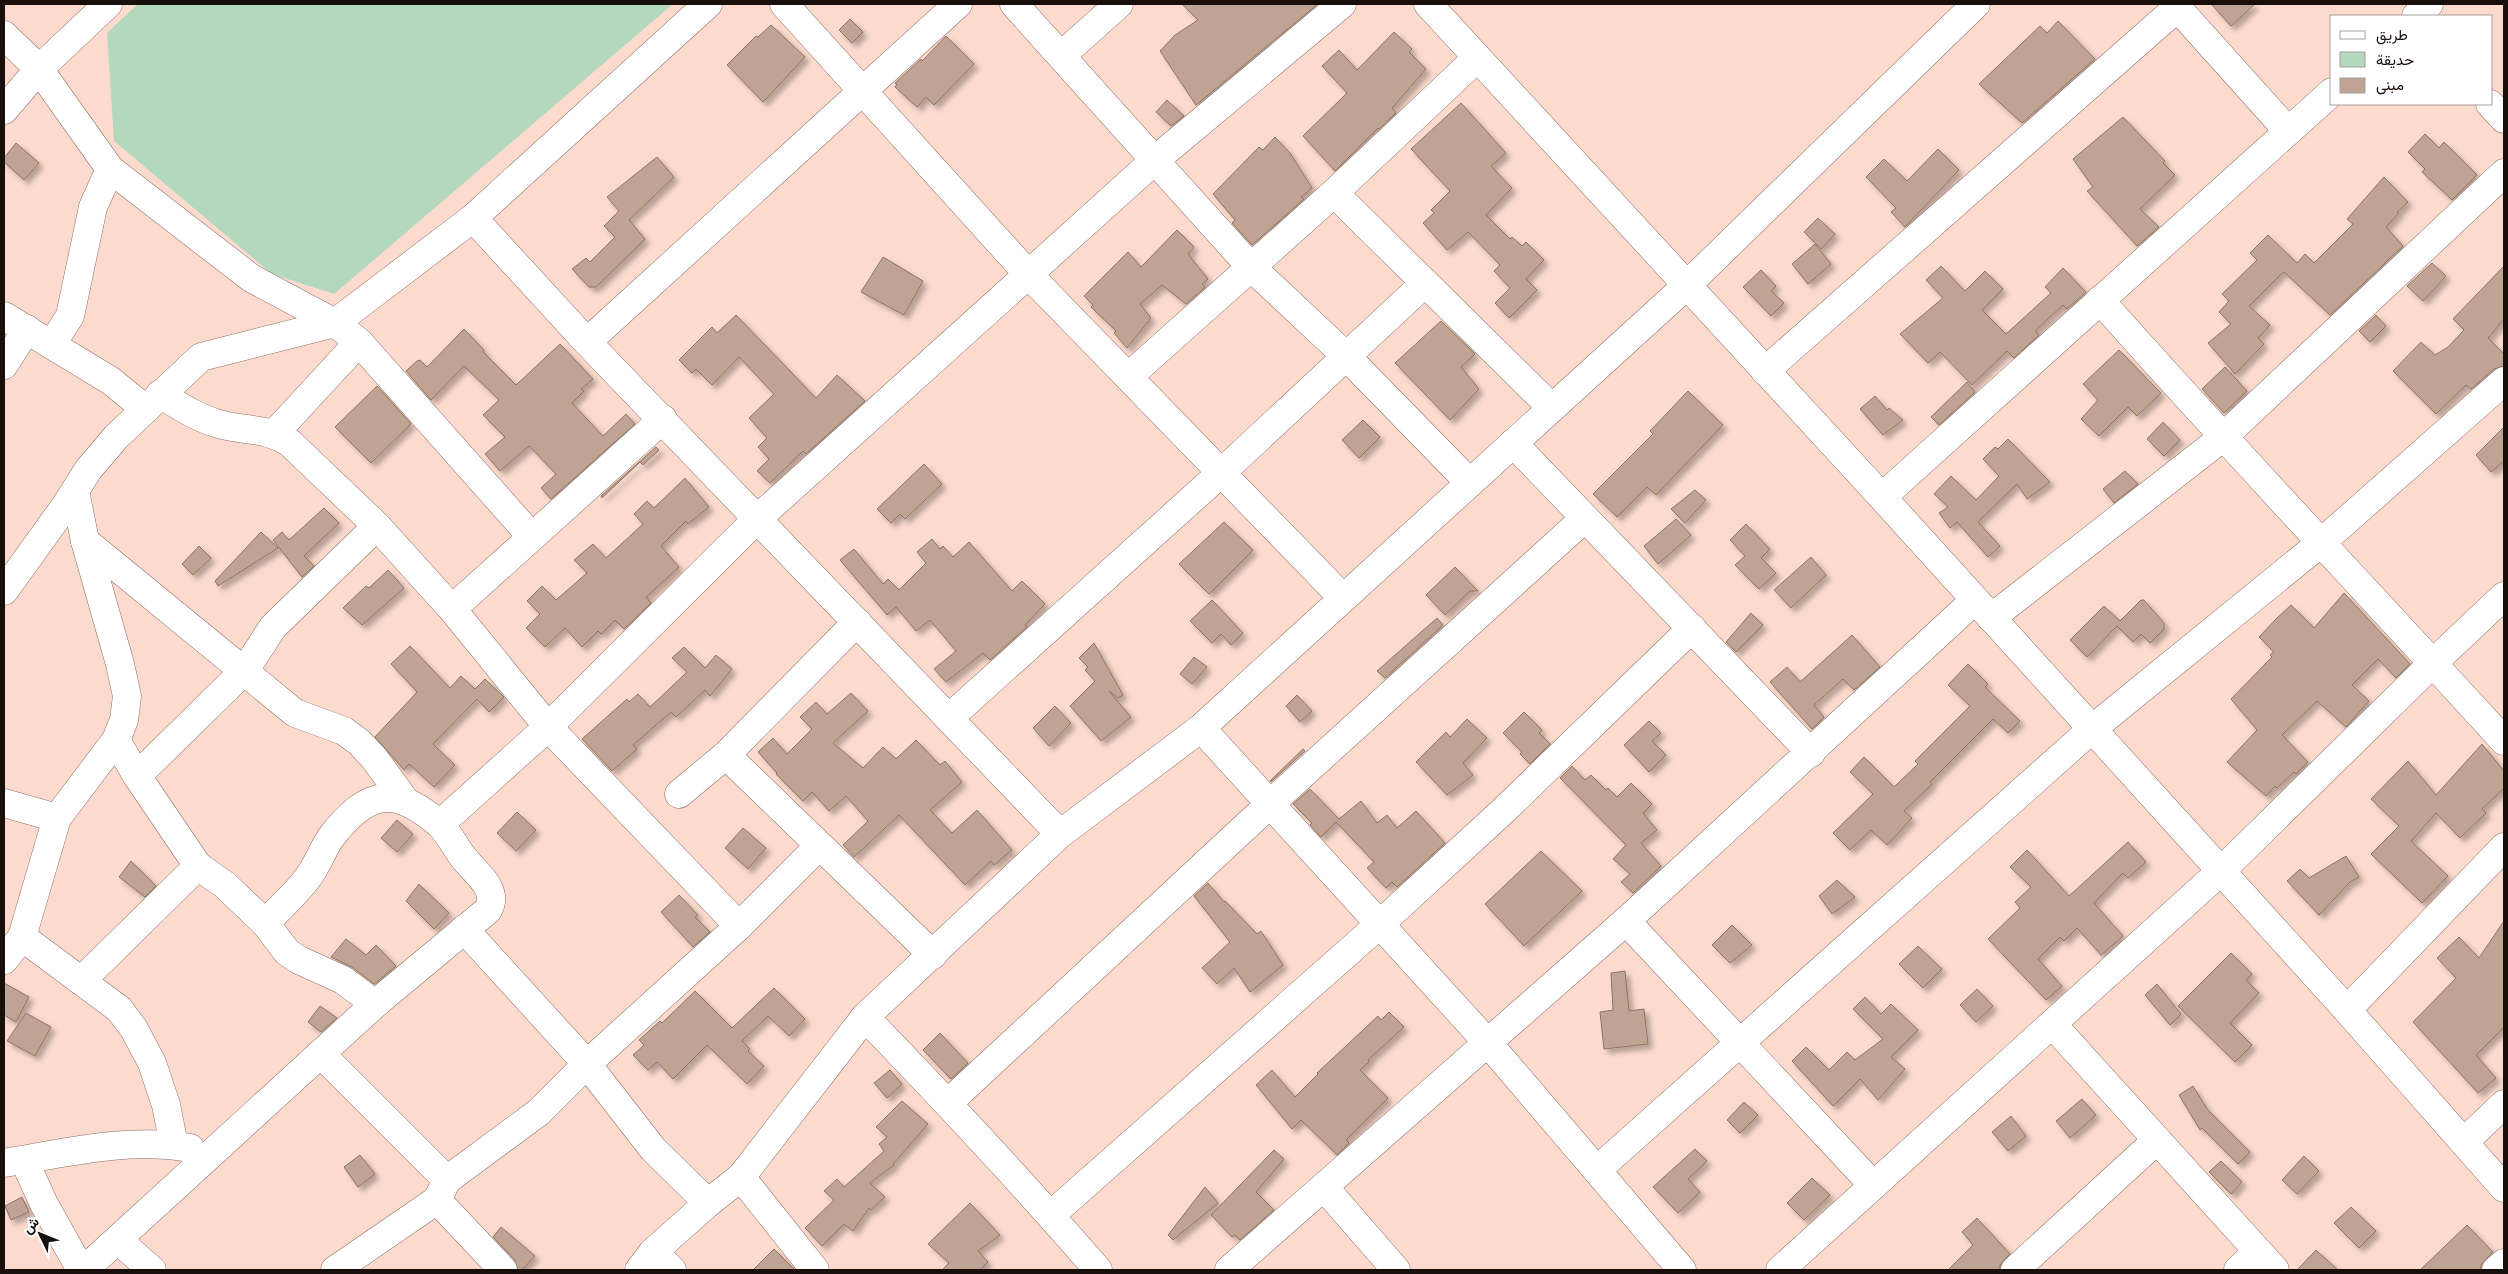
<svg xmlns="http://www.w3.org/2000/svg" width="2508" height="1274" viewBox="0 0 2508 1274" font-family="'Exo 2',Vazirmatn,sans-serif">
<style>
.green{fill:#b3d8be}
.building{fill:#c0a493;stroke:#8e7364;filter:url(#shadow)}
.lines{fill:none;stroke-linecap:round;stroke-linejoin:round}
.minor-casing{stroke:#8c6f64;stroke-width:29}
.minor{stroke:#fff;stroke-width:28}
</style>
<defs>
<filter id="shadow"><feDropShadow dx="4.5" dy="4.5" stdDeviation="2.5" flood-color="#0004"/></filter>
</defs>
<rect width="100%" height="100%" fill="#fcdbce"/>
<polygon class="green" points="138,4 673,4 334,294 272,274 114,141 107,33"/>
<g class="building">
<polygon points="1182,4 1318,4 1196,105 1160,51 1175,35 1198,20"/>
<polygon points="2211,4 2255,4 2231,26"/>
<polygon points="850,19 863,32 852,43 839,30"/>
<polygon points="2058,21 2095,59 2022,123 1979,84 2040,26 2047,33"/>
<polygon points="771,25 805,57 763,102 727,65 756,36 758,37"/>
<polygon points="1394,32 1412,49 1409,52 1426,69 1392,108 1396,113 1379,129 1378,128 1335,171 1303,136 1347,93 1322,66 1339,50 1357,70"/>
<polygon points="946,36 974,64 934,105 926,97 917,107 895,87 897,84 895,83 921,59 922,61"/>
<polygon points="1167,100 1184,116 1171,126 1156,112"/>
<polygon points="1461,103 1506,153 1491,166 1512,188 1486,215 1510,239 1512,237 1522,246 1526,242 1544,260 1526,279 1537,290 1509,318 1495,303 1510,288 1494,271 1500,265 1468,232 1447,250 1423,223 1434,213 1431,210 1450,191 1411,149"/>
<polygon points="2123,117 2165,161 2163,163 2175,175 2140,209 2159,227 2137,246 2087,191 2093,187 2073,159"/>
<polygon points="2425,134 2439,148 2444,142 2477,175 2452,200 2422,172 2425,169 2408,152"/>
<polygon points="1275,137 1290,153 1312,188 1301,197 1304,199 1252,245 1232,223 1235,220 1213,194 1259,147 1263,150"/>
<polygon points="16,143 39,163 24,180 4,162 4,158"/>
<polygon points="1938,149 1959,170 1905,227 1891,212 1896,208 1866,177 1884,159 1907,181"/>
<polygon points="657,157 674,177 629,220 645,239 596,287 589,287 572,269 586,258 590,262 615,237 604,226 619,211 607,197"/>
<polygon points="2384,177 2408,202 2397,212 2399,213 2386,227 2403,246 2330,315 2284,272 2281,274 2249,306 2270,325 2258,338 2264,344 2235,374 2208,343 2231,324 2219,312 2229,301 2222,294 2257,260 2250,253 2268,235 2297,263 2305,254 2314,263 2353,224 2347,219"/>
<polygon points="1818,218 1835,234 1821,249 1804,232"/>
<polygon points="1177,230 1194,247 1188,254 1208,279 1202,284 1205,287 1186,304 1162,285 1140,304 1151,318 1127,348 1114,333 1116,331 1091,307 1093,305 1084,296 1128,252 1141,267"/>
<polygon points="1815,244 1831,264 1808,284 1792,264"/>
<polygon points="883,257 923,281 904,315 861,292"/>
<polygon points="2432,263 2446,276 2423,301 2407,286"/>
<polygon points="1941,266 1965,291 1985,271 2003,289 1982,310 2006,334 2051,293 2045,287 2063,268 2086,292 2067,309 2063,305 2035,331 2039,335 2014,358 2007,351 1972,385 1940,352 1928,363 1900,334 1943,298 1926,280"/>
<polygon points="2504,266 2504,319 2488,338 2504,354 2504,366 2494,369 2471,389 2466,385 2436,414 2393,371 2421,342 2435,355 2448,347 2464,330 2453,319"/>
<polygon points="1761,270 1776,286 1771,291 1784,303 1771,316 1743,287"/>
<polygon points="736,315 816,398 837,375 865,401 806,454 803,451 770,483 757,471 769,459 758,447 767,438 749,418 774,394 739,357 712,385 696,369 692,373 679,360 712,327 717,333"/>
<polygon points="2376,315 2386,326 2370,342 2359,331"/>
<polygon points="1441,321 1475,354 1461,367 1479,389 1450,420 1395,363"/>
<polygon points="464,329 484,350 483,352 516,385 560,344 593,379 581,389 584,391 572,403 603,436 626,414 635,424 551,499 541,488 556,474 529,446 500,471 485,454 505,437 483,415 499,400 464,366 431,400 406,371 417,361 420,360 427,367"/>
<polygon points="2119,350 2161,393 2137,416 2128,407 2099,436 2081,419 2098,400 2083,384"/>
<polygon points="2225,367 2247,391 2224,413 2202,389"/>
<polygon points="1967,382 1975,392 1939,425 1931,417"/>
<polygon points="377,386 411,424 371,463 335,427"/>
<polygon points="1688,391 1723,425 1656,495 1647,487 1617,517 1593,494 1653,434 1650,431"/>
<polygon points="1875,396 1887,410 1889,408 1903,420 1883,435 1860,409"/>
<polygon points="1363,420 1380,437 1359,458 1342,440"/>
<polygon points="2163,422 2180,440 2164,456 2147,439"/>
<polygon points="2504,427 2504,461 2491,472 2476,455"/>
<polygon points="2008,439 2050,482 2027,499 2017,484 1978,522 2000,546 1988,557 1957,522 1950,528 1939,513 1948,507 1934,494 1951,476 1976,500 1999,476 1983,459 1995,447 1998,449"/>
<polygon points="656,447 659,450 643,465 640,462 602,498 601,496"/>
<polygon points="924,464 942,484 905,519 900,514 891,523 877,509"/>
<polygon points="2125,471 2138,484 2114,503 2103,489"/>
<polygon points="685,478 709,507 688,524 686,521 661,546 679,567 646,597 651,603 624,629 615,620 601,634 598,631 582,647 565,628 545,647 526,628 540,614 527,601 542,586 556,600 587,573 574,560 593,544 606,558 643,524 634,514 647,501 654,508"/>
<polygon points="1695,490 1706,500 1685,523 1671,509"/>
<polygon points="324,508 339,523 304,556 314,566 302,577 273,540 282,532 289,540"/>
<polygon points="1676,519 1691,535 1658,564 1644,546"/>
<polygon points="1224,522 1253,550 1209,594 1179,564"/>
<polygon points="1746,524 1770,549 1761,558 1776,573 1759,589 1735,565 1745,556 1730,540"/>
<polygon points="261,532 278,548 218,586 215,581"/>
<polygon points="932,539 940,549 943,546 953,557 969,542 1012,591 1022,581 1045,604 1025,625 1027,627 990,660 983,653 946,682 934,669 956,651 930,620 916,631 896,607 887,615 840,560 854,549 883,584 888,579 899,590 926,563 917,552"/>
<polygon points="199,546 211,558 193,575 182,564"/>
<polygon points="1811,557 1826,575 1791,608 1774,590"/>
<polygon points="1455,567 1478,591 1470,591 1445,615 1426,595"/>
<polygon points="388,570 404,588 362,625 343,608 366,586 369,588"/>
<polygon points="2344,593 2410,664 2396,678 2378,659 2352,685 2369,701 2346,727 2317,701 2282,735 2308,762 2296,774 2294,772 2277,788 2275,786 2266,796 2227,762 2257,730 2231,699 2272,657 2270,655 2274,652 2259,637 2277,618 2291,605 2314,628"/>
<polygon points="1212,600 1243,633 1231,645 1221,634 1212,643 1190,621"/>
<polygon points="2141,600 2144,600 2164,623 2164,629 2150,643 2141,634 2133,642 2117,626 2087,657 2070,640 2104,606 2120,621"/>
<polygon points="1751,613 1763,625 1736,652 1726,642"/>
<polygon points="1437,618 1443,625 1385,678 1377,671"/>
<polygon points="1852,635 1880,667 1854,690 1843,679 1814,705 1824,717 1812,729 1770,682 1787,667 1800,682"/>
<polygon points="1094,643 1123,695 1118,698 1109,691 1131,717 1101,741 1070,706 1095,681 1085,670 1088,667 1079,658"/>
<polygon points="410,646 450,688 461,676 475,689 485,679 504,697 489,712 477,699 433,744 455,765 434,787 409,764 404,770 375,737 417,692 391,664"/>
<polygon points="684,647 705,668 716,655 732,669 710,696 705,690 676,717 671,712 633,745 637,749 612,771 582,739 627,699 629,702 638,694 650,707 687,672 672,658"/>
<polygon points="1194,657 1207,667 1192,684 1180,674"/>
<polygon points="1968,664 1988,684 1985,687 2020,721 2008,733 1993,719 1930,782 1932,784 1904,811 1912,818 1887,845 1871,830 1850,850 1833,833 1873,794 1850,772 1864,757 1894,787 1918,764 1915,761 1970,706 1948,685"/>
<polygon points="851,693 868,711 833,743 863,768 883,747 896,759 916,740 940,765 945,761 962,782 930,810 952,833 977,810 1012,850 994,865 991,861 965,885 899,815 854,857 843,845 868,821 846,796 829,811 812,792 803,801 776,774 777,773 758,752 773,738 787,754 812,729 800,717 816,702 827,714"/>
<polygon points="1297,695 1312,711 1300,722 1286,706"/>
<polygon points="1055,706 1071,723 1049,746 1033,728"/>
<polygon points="1524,712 1542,730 1539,733 1550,744 1530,764 1520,754 1522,752 1503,733"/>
<polygon points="1467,719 1487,738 1463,763 1473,775 1447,795 1416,762 1446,732 1450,737"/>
<polygon points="1649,721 1661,733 1652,741 1666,755 1649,772 1624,745"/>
<polygon points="2482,744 2504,771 2504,788 2482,809 2486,813 2460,838 2436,813 2411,841 2448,876 2422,903 2371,854 2399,826 2371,799 2408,761 2436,795"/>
<polygon points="1303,749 1305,751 1271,782 1270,781"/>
<polygon points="1572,766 1585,780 1591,775 1606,790 1608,788 1617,797 1631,783 1652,804 1643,813 1657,830 1641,843 1661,866 1633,893 1621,882 1630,874 1613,859 1626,845 1560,778"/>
<polygon points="1310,789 1339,819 1361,801 1377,823 1387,815 1397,828 1416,811 1445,843 1397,887 1392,882 1386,888 1367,868 1374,862 1336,822 1321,837 1310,825 1312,823 1293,804"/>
<polygon points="517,812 536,830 516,851 497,833"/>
<polygon points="397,820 413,834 397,852 381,838"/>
<polygon points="743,828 766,848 748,869 725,848"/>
<polygon points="2128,842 2146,862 2128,878 2123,873 2094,903 2123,936 2101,955 2077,928 2064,941 2060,937 2038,959 2062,986 2046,1000 1988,939 2020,908 2015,902 2031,887 2010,867 2027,850 2069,896"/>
<polygon points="1541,851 1582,891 1524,946 1485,904"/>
<polygon points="2346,856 2359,877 2350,882 2319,915 2287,881 2300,869 2309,878"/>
<polygon points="131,861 156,886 145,897 119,877"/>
<polygon points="1837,880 1855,897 1832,914 1819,896"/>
<polygon points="1208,883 1224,902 1225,901 1257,934 1261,931 1283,965 1250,992 1234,968 1217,984 1202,968 1230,942 1194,896"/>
<polygon points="419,884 449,913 434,929 406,901"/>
<polygon points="679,895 698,915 695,917 710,932 693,947 661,912"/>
<polygon points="2504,921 2504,1027 2476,1055 2496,1078 2478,1093 2413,1022 2456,978 2437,958 2459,937 2479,958"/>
<polygon points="1732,925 1752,945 1730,963 1712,945"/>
<polygon points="346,939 366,955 376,945 396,966 374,984 352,967 331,957"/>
<polygon points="1918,946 1942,969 1923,988 1899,964"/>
<polygon points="2231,953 2252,974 2246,980 2259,993 2230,1023 2252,1045 2235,1062 2178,1006"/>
<polygon points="1625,971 1629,1011 1644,1009 1648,1044 1604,1049 1600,1012 1613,1010 1611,973"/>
<polygon points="4,983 29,997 16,1022 4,1015"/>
<polygon points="2157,984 2181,1014 2170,1025 2145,995"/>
<polygon points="774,988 805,1019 789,1036 768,1016 742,1041 750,1049 748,1051 764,1066 747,1084 707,1045 673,1079 657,1062 648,1070 633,1055 644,1045 639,1040 660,1021 662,1023 695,991 732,1028"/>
<polygon points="1977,989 1993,1006 1976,1022 1960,1005"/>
<polygon points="1865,997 1881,1014 1891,1004 1918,1030 1891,1057 1905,1069 1878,1100 1860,1079 1833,1106 1792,1061 1806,1047 1829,1070 1847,1052 1855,1060 1883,1039 1853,1009"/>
<polygon points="320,1006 337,1018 321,1032 308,1022"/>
<polygon points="1389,1012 1404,1027 1368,1060 1369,1062 1360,1070 1388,1098 1346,1140 1349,1143 1337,1155 1301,1120 1292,1129 1256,1085 1272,1070 1295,1097 1318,1074 1317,1073 1378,1016 1381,1020"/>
<polygon points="26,1013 51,1027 35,1056 7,1041"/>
<polygon points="940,1033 968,1063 951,1079 923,1050"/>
<polygon points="890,1070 902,1084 887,1098 874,1083"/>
<polygon points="2193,1086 2207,1109 2250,1152 2238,1164 2202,1128 2200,1130 2179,1095"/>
<polygon points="2082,1099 2096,1115 2070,1138 2056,1121"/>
<polygon points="902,1101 928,1124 893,1164 894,1165 870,1183 885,1197 871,1210 869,1208 853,1231 844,1224 822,1246 805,1228 834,1200 824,1191 837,1179 844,1187 884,1151 879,1144 887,1137 876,1127"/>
<polygon points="1744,1102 1758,1115 1740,1133 1727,1120"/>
<polygon points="2011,1116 2026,1136 2008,1151 1992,1132"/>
<polygon points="1695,1149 1707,1161 1688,1179 1700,1192 1678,1213 1653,1187"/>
<polygon points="1274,1150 1284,1159 1256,1192 1274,1210 1240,1240 1235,1235 1232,1237 1211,1215"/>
<polygon points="360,1155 375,1174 358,1187 344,1167"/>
<polygon points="2304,1156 2319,1171 2297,1194 2282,1180"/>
<polygon points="2221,1161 2242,1182 2231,1194 2209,1172"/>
<polygon points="1812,1178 1830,1195 1804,1220 1787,1203"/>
<polygon points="1205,1187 1218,1203 1173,1240 1168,1235"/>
<polygon points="22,1197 29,1212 11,1220 5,1206"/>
<polygon points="970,1203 1000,1235 978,1251 988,1262 980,1270 942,1270 949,1263 928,1244"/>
<polygon points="2351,1207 2376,1231 2359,1248 2334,1223"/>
<polygon points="1977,1218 2010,1254 2000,1265 2000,1270 1948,1270 1973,1245 1962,1232"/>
<polygon points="2467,1225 2493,1252 2481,1265 2481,1270 2420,1270"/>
<polygon points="501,1227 535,1256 522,1270 518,1270 514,1259 493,1237"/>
<polygon points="774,1249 795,1270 753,1270"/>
<polygon points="2316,1250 2338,1270 2297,1270"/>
</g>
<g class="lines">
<defs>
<g id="minor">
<polyline points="784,4 1029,275 1343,598"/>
<polyline points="1014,4 1250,266 1346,356 1470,483"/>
<polyline points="1428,4 1882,497 2347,1010 2504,1188"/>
<polyline points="2174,4 2288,131"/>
<polyline points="2416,16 2429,4"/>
<polyline points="4,35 39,69 110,169 251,278 335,323 359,342 532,537"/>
<polyline points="1062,55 1119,4"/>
<polyline points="2490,104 2504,119"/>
<polyline points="4,110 39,69 108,4"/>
<polyline points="1334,193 1552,408"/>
<polyline points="473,218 587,342 1060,834"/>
<path d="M2100 300C2232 449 2370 594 2504 741"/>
<polyline points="4,316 111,381 144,408"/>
<polyline points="587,342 958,4"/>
<polyline points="52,344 70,316 93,207 110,169"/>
<polyline points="4,365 27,329"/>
<polyline points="1765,371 2178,7"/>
<polyline points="1128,377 1334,193 1477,58"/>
<path d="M160 394C178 405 197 418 219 424 246 432 263 426 290 443L377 526 452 609 548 727 739 926"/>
<polyline points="275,433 359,342"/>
<polyline points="1513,443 1811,753"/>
<polyline points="1882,497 2332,92"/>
<polyline points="85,541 295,713 344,731 359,742 374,758 404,799"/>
<polyline points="4,591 66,505 88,470 116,437 201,357 335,323 473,218 708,4"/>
<polyline points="452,609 663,419"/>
<polyline points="1991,618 2222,438 2504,173"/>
<polyline points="949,718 1221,473 1425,283"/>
<polyline points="1201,728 1488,1043 1682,1270"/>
<polyline points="116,740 137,776 198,866 225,885 265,923 287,952 299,960 343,980 375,1004"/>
<polyline points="726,755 933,955"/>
<polyline points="137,776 245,670 273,627 377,526"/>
<polyline points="679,794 726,755 857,622"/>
<polyline points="4,803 57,818"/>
<polyline points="440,824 548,727 757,519 1155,160 1342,4"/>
<polyline points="1626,921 1873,1185"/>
<polyline points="464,929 587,1064 653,1149 708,1203"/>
<polyline points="22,937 119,1009 134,1029 152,1063 166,1105 174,1145"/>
<polyline points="4,960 22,937 57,818 116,740 124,720 127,696 120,664 85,541 75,491"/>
<polyline points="81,981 198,866"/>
<polyline points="2347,1010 2504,847"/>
<path d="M865 1017C945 1100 1023 1183 1098 1270"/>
<polyline points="2052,1024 2275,1270"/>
<polyline points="321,1054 447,1180"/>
<polyline points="948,1103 1270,804 1585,518"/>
<polyline points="2464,1142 2504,1104"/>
<polyline points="24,1160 44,1204 81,1270"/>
<path d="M4 1163C66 1153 127 1137 190 1148"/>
<polyline points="1597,1170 2092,729 2322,542 2504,381"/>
<polyline points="741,1177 815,1270"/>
<polyline points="1324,1187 1396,1270"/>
<polyline points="437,1200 503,1270"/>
<polyline points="1051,1215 1380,924 1503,811 1692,628"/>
<polyline points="118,1240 152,1270"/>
<polyline points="653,1252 672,1270"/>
<path d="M84 1270 375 1004 488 910C500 889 475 873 463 857 455 847 448 831 438 823 394 785 367 791 332 836 323 848 318 864 309 876 297 893 280 908 265 923"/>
<polyline points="335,1270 437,1200 447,1180 539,1112 587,1064 739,926 819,846"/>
<polyline points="639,1270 653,1252 708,1203 741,1177 865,1017 1060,834 1201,728 1686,286 1976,4"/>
<polyline points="1229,1270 1626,921 1975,600"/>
<polyline points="1780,1270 2221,871 2433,663 2504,596"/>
<polyline points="2015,1270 2157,1140"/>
<polyline points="2238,1270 2258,1251"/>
<polyline points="2496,1270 2504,1263"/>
</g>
</defs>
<use href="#minor" class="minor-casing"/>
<use href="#minor" class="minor"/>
</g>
<rect width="2508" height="1274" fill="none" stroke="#190f0a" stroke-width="10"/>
<rect x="2330" y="15" width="162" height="90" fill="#ffffff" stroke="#a39f9d"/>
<rect x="2340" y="31" width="25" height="8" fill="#ffffff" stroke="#a39f9d"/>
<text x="2376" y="40" font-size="15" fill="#190f0a">طريق</text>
<rect x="2340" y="52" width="25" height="15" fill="#b3d8be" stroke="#a39f9d"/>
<text x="2376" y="65" font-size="15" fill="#190f0a">حديقة</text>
<rect x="2340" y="78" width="25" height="15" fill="#c0a493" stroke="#a39f9d"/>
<text x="2376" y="90" font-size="15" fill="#190f0a">مبنى</text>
<g transform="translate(40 1234) rotate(313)" stroke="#ffffff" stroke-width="4" paint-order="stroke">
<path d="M0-4L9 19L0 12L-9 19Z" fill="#190f0a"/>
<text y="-8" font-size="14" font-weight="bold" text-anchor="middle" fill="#190f0a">ش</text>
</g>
</svg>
